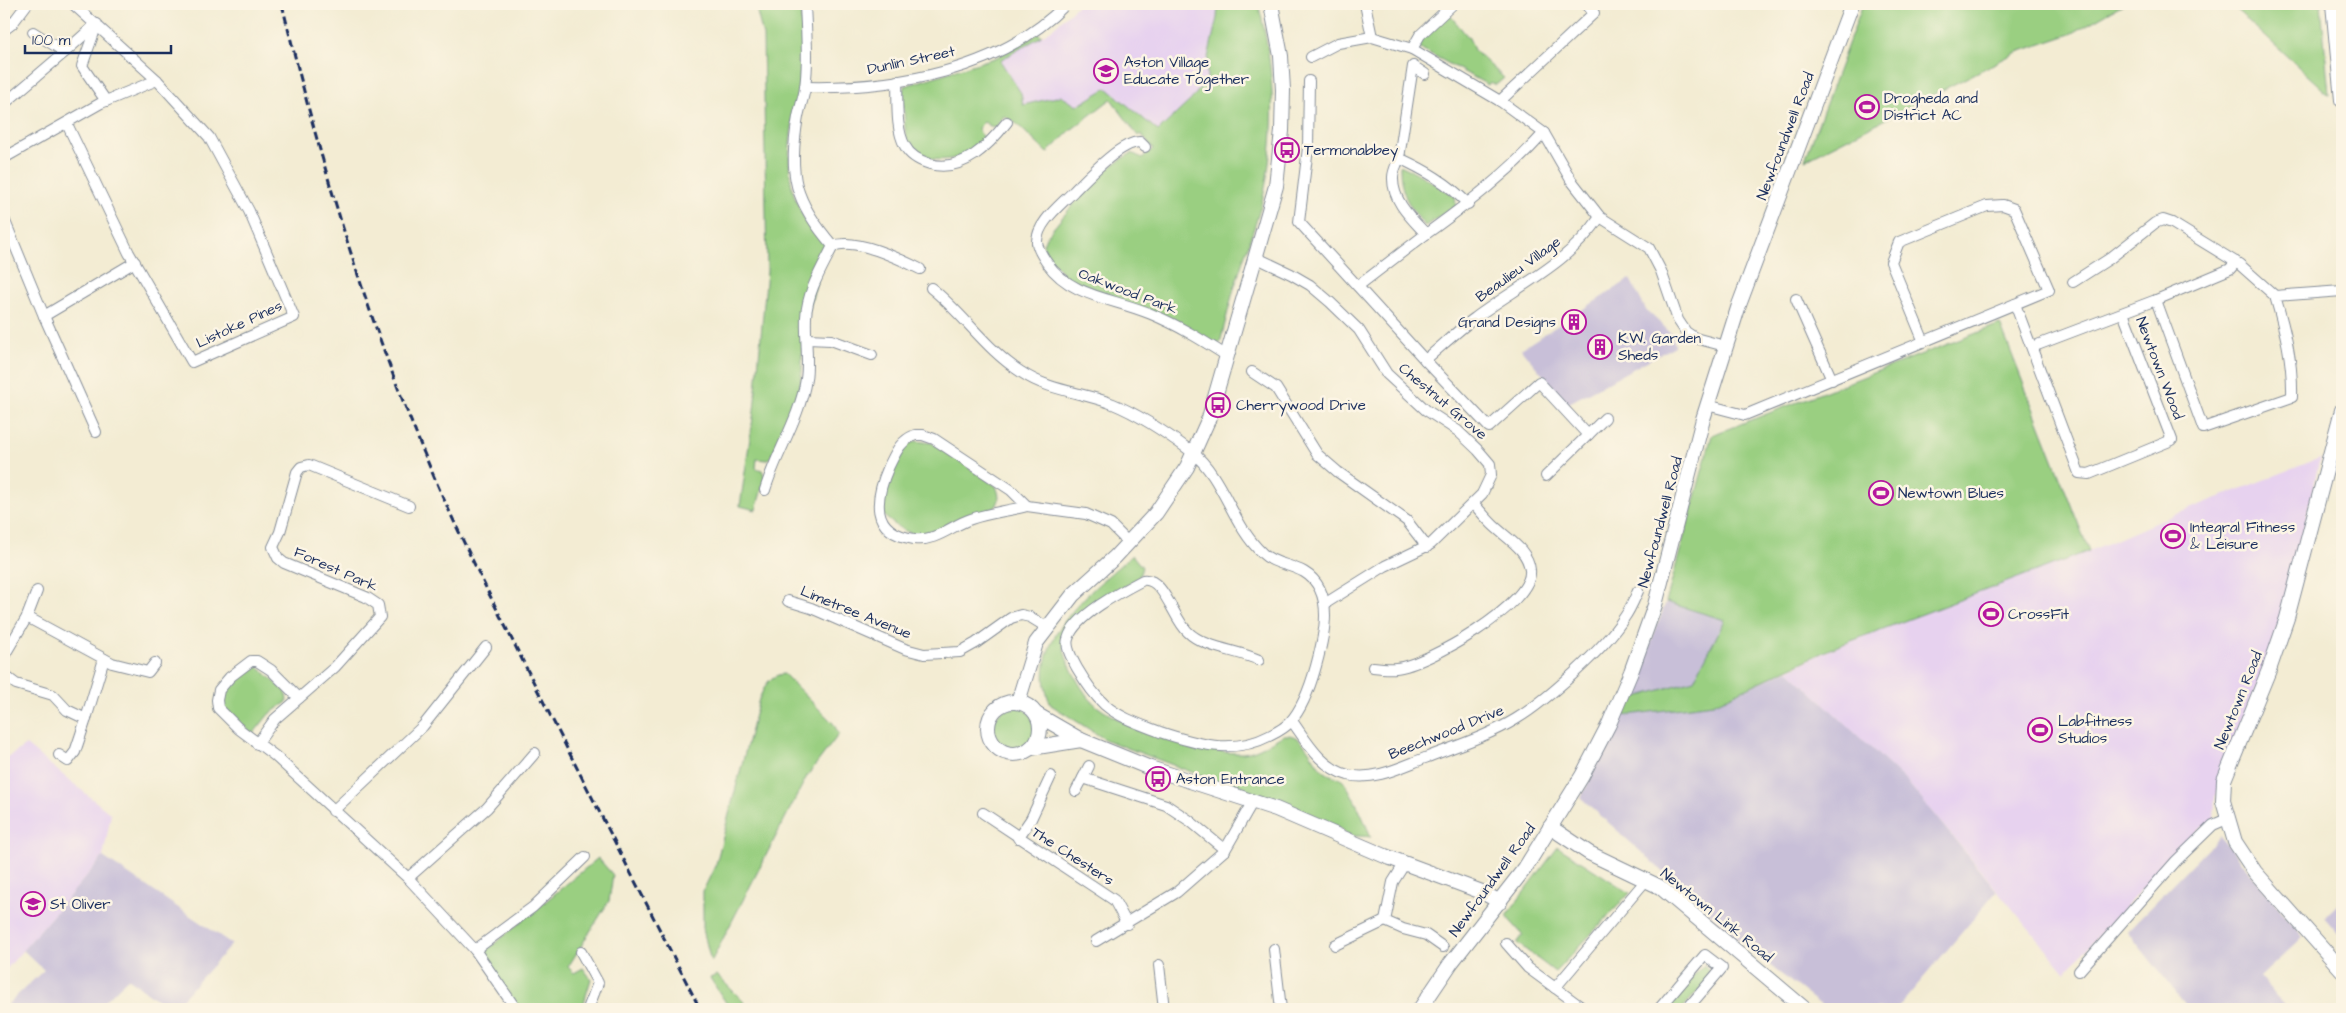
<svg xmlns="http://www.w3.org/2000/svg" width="2346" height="1013" viewBox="0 0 2346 1013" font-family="'Architects Daughter',sans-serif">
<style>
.built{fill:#e7d2ef}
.industrial{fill:#c8bfd8}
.green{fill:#9acf81;stroke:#5a7f70}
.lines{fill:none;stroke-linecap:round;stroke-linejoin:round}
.street-casing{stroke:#878e98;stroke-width:12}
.secondary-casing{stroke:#878e98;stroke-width:16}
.street{stroke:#fff;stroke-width:10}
.secondary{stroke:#fff;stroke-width:14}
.rail{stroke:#1b2f5e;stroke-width:3;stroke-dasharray:8 4;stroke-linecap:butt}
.labels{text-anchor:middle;stroke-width:5;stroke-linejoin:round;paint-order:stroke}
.street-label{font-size:15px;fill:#1b2f5e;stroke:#fcf5e5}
.poi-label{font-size:15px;fill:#1b2f5e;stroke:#fcf5e5;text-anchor:start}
</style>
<rect width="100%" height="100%" fill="#fcf5e5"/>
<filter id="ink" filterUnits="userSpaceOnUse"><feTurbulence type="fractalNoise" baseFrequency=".02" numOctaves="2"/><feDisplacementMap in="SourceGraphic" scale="10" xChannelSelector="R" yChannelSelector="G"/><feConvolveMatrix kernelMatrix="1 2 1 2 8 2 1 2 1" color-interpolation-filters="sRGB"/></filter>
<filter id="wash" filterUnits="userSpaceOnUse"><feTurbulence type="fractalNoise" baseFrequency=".0096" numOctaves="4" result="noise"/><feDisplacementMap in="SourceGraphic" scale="20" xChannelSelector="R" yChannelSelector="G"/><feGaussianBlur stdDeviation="1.12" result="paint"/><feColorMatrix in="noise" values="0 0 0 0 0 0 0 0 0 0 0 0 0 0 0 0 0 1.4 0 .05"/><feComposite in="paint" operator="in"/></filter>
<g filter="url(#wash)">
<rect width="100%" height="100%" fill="#f3ecd3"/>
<g class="built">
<polygon points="1079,4 1218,4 1217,18 1207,62 1207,79 1191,100 1158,131 1107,88 1077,106 1061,96 1023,105 1002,65 1002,59 1050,31"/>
<polygon points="2320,458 2299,550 2266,666 2230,750 2215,797 2214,819 2191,836 2065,972 1908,783 1788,670 1832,649 2109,543 2166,518"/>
<polygon points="26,745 111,814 103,857 4,972 4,760"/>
</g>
<g class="industrial">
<polygon points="1630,279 1646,310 1672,334 1675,346 1567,404 1521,349"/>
<polygon points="1666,602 1725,619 1694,681 1630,699"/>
<polygon points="1788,670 1908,783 1997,891 1897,1009 1826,1009 1755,954 1581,798 1619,716 1713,704"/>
<polygon points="2220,836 2303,937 2260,977 2287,1009 2189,1009 2127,931"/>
<polygon points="103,857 232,944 173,1009 170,1009 128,978 97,1009 14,1009 8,1004 44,970 23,950"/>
<polygon points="2342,901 2342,938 2324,917"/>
</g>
<g class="green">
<path d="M755 4H800C802 28 803 52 800 77 796 113 784 150 792 187 795 201 803 217 811 229 815 235 822 239 826 246L802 337V371L799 394 771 457 766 460 757 459 756 468 762 470 765 477 756 510 740 506 754 411 767 271 763 36Z"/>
<path d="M1218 4H1258C1275 65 1277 131 1264 193 1258 220 1247 247 1239 273 1231 296 1226 320 1220 343H1212L1090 293 1068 280 1045 252 1043 244 1046 237C1071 208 1097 171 1132 153L1142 158 1153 149 1141 134 1138 136 1111 99 1071 130 1047 153 1017 124 1004 116 996 127 990 126 984 122 978 128 983 139C975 160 926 168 912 149 904 139 905 124 904 112 903 103 900 93 905 86L997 57 1039 33 1042 36 1002 59 1001 62 1021 93 1023 105 1061 96 1077 106 1107 88 1158 131 1191 100 1207 79V62L1217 18Z"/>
<polygon points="1863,4 2123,4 2071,34 2015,53 1805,160"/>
<polygon points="2230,4 2321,4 2329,94 2328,94"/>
<polygon points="1448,13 1469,38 1474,50 1504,78 1496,85 1490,82 1488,85 1418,47 1420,39"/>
<path d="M1400 165 1415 172 1455 196 1456 206 1425 226C1408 205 1400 193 1400 165Z"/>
<polygon points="2000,324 2089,551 1830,649 1713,704 1619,716 1630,699 1694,680 1725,620 1666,602 1712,435"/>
<path d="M915 441 932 443 996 486C1000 496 1001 503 992 510 978 515 933 536 922 535 906 534 896 526 884 516L883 501 899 455 902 449Z"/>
<path d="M1132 555 1142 567 1139 577 1070 623C1061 639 1062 650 1070 666 1077 681 1085 696 1098 707 1125 728 1209 755 1243 753 1257 752 1272 741 1284 735 1306 733 1311 761 1325 772 1330 776 1339 777 1343 781 1350 787 1367 827 1371 837 1360 835 1348 839 1341 828L1106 740 1051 705C1022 643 1092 590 1132 555Z"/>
<path d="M249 666H257L286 692 287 702 269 714 253 734 222 706C223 689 236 677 249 666Z"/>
<path d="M784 674 833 723 839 734 807 776 711 962 703 929V891L716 864 759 699C765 686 769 675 784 674Z"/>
<circle cx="1014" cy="728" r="21"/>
<polygon points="1558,847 1630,893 1555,972 1517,943 1523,935 1506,916"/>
<polygon points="598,858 613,875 609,901 568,967 574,973 583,968 591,979 582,1009 519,1009 482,954"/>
<polygon points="1704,965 1710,972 1709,978 1682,1009 1663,1009"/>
<polygon points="717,975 751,1009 730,1009 710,978"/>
</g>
</g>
<g filter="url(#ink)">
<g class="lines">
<defs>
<g id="street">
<path d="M805 4C806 31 809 60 805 87 804 97 800 107 798 117 788 175 794 201 833 246"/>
<polyline points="1365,4 1372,37"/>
<polyline points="97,24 82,66 106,101"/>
<polyline points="4,30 12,24 27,4"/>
<polyline points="33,32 65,52 96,24"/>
<polyline points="1412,49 1420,35 1453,4"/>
<polyline points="1311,57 1338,43 1372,37 1412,49 1500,101 1544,133 1571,180 1600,217 1649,248 1661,271 1678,320 1686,332 1695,338 1725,346"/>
<path d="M897 81C898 101 895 128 905 146 910 156 920 161 930 164 963 173 989 145 1007 122"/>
<polyline points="1309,81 1308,148 1299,222 1425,360"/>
<path d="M805 87C895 89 1001 71 1066 4"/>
<polyline points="1500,101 1594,13 1586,4"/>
<polyline points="4,104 65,52"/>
<polyline points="67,124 129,253 192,362 294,317 249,211 209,137 157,80 73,4"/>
<path d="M1145 147 1140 142C1120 142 1088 177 1074 191 1062 204 1036 223 1037 243 1038 250 1043 257 1047 263 1072 298 1114 298 1151 314 1178 325 1202 340 1227 356"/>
<polyline points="4,158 101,103 157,80"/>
<polyline points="1399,158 1413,66 1425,74"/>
<path d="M1468 204C1448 183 1425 170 1399 158 1397 164 1393 171 1393 177 1392 201 1411 218 1426 234 1469 203 1508 173 1544 133"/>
<polyline points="4,219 44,316 135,262"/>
<path d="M833 246C855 237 900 259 920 269"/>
<polyline points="1255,257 1291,274 1310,285 1330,302 1359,330 1387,374 1426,410 1458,431 1478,450 1490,464 1491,475 1482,494 1431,544 1385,566 1326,603"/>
<polyline points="2073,282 2109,259 2155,223 2163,220 2172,223 2239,264 2275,296"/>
<polyline points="1358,286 1426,234"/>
<path d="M931 288C963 313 986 350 1021 372 1049 391 1082 392 1113 404 1140 415 1168 434 1192 452 1224 478 1232 525 1262 553 1273 564 1290 564 1304 572 1336 591 1324 637 1316 666 1311 684 1303 708 1290 722 1284 729 1277 732 1269 736 1233 755 1196 744 1160 732 1142 725 1120 718 1105 705 1094 695 1084 680 1077 668 1073 660 1065 648 1068 639 1074 616 1122 591 1143 580 1164 577 1173 619 1188 632 1204 648 1237 650 1259 660"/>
<polyline points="1796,299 1832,380"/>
<path d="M2156 300 2203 428 2292 397C2293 361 2285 330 2275 296L2342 291"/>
<polyline points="2015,304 2079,473 2089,474 2172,440 2123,313"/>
<polyline points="44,316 96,432"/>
<polyline points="807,339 831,340 872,355"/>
<polyline points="2032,347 2156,300 2230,269 2236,262"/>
<polyline points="1252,372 1276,388 1317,454 1338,472 1407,521 1427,547"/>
<polyline points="1707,405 1745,415 2049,290 2014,209 2003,205 1987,206 1899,242 1891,262 1924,342"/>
<path d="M915 435H923L934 439 1011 490 1027 506C1008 511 989 513 971 519 952 525 936 542 914 539 869 532 875 498 889 466 896 452 900 441 915 435Z"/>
<polyline points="1588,435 1605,418"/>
<path d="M1546 476 1588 435 1539 382 1489 427 1425 360C1442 346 1458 330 1475 318 1518 286 1569 263 1600 217"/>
<path d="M765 490C776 453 800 418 806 379 809 359 805 338 806 317 807 292 822 268 833 246"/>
<polyline points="1027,506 1086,514 1111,525 1129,543"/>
<polyline points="788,601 811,608 905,649 924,654 960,652 976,643 1011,618 1021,615 1030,617 1048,628"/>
<polyline points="27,617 112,663 148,672 155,663"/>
<polyline points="4,656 27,617 37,591"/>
<path d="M1373 667C1381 668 1389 669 1396 668 1427 665 1534 604 1530 570 1528 549 1506 538 1492 524 1486 518 1480 511 1474 504"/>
<polyline points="4,675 16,684 53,695 67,710 86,719 104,659"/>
<polyline points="299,698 271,670 257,661 251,661 230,677 219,690 217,700 218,708 239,729 275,756 408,878 475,950 516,1009"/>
<path d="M1292 721C1307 742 1321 768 1348 775 1375 781 1401 767 1425 758 1456 746 1488 736 1516 719 1546 701 1605 648 1624 618 1630 610 1634 600 1638 591"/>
<polyline points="257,744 275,719 335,667 380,617 378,605 366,597 284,563 278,558 273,547 280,532 297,472 301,467 309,465 409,506"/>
<polyline points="59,755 68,761 75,752 86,719"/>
<polyline points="1083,778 1089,766"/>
<polyline points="1076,791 1083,778 1166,805 1190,821 1225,850 1253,801"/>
<polyline points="333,811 423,726 486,647"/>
<polyline points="983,813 1114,900 1127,924"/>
<polyline points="1018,838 1031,819 1051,776"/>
<polyline points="1405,863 1393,882 1385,921 1403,929 1426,935 1443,947"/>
<polyline points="408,878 487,808 535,753"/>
<polyline points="1096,941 1177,892 1225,850"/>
<polyline points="1506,943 1528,968 1584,1009"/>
<polyline points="1335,945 1385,921"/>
<polyline points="1274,949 1281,1009"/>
<polyline points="475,950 533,907 585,857"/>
<polyline points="581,952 598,983 588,1009"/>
<polyline points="1159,965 1164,1009"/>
<polyline points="2079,971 2176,861 2213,825 2227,819"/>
<polyline points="1555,988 1647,879"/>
<polyline points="1659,1009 1705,955 1722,968 1687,1009"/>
</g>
<g id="secondary">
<polyline points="2333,4 2342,100"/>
<polyline points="2342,410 2287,618 2269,670 2224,780 2223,801 2235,842 2255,872 2342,970"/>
<polyline points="1018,702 1036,643 1073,595 1115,557 1156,513 1187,467 1209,418 1276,186 1282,131 1283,90 1281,56 1271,4"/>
<circle cx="1014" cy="728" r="26"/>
<polyline points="1036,714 1081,740 1150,768 1276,809 1385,856 1482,892 1500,902"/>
<polyline points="1031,748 1081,740"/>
<polyline points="1550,827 1589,853 1660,887 1805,1009"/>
<polyline points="1420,1009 1451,963 1525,868 1582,776 1609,724 1631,672 1655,605 1703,419 1739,305 1852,4"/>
</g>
</defs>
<use href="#street" class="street-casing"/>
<use href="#secondary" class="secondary-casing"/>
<use href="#street" class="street"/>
<use href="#secondary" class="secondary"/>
<path class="rail" d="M282 4C319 157 363 307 424 453 459 538 502 619 543 701 595 804 648 906 700 1009"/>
</g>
</g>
<defs>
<symbol id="school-ring" viewBox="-11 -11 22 22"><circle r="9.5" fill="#fcf5e5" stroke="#b5179e" stroke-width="1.5"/><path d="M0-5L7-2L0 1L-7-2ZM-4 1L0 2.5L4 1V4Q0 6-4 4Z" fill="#b5179e"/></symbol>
<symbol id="stadium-ring" viewBox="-11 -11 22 22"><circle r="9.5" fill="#fcf5e5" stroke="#b5179e" stroke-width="1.5"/><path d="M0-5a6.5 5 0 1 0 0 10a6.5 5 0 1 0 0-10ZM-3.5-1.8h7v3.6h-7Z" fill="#b5179e"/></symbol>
<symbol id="bus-ring" viewBox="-11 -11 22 22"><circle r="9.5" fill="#fcf5e5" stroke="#b5179e" stroke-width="1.5"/><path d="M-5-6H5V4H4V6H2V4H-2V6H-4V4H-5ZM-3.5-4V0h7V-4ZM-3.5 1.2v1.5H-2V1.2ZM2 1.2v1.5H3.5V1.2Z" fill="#b5179e"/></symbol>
<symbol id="building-ring" viewBox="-11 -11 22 22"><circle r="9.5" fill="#fcf5e5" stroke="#b5179e" stroke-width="1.5"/><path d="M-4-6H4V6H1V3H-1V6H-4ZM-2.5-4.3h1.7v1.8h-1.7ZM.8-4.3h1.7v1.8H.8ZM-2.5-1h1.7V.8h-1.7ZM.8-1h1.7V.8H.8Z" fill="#b5179e"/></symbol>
</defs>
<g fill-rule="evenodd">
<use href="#school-ring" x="1092" y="57" width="28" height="28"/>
<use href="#stadium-ring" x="1853" y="93" width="28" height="28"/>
<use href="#bus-ring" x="1273" y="136" width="28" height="28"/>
<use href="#building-ring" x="1560" y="308" width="28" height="28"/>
<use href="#building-ring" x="1586" y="333" width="28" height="28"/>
<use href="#bus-ring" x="1204" y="391" width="28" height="28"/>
<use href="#stadium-ring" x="1867" y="479" width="28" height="28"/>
<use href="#stadium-ring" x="2159" y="522" width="28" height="28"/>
<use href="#stadium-ring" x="1977" y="600" width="28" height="28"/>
<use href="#stadium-ring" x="2026" y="716" width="28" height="28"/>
<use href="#bus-ring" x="1144" y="765" width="28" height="28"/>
<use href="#school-ring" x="19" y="890" width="28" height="28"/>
</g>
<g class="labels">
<g class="street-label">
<text transform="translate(911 60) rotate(-12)" y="5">Dunlin Street</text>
<text transform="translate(1785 136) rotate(-69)" y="5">Newfoundwell Road</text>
<text transform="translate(1518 269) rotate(-36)" y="5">Beaulieu Village</text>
<text transform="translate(1128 291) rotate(21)" y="5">Oakwood Park</text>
<text transform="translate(239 324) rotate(-25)" y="5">Listoke Pines</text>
<text transform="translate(2160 368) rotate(69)" y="5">Newtown Wood</text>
<text transform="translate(1443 401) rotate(40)" y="5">Chestnut Grove</text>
<text transform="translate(1660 522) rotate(-75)" y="5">Newfoundwell Road</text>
<text transform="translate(336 569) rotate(24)" y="5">Forest Park</text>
<text transform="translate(856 612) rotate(22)" y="5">Limetree Avenue</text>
<text transform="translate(2238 700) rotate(-68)" y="5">Newtown Road</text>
<text transform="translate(1446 732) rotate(-22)" y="5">Beechwood Drive</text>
<text transform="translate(1073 856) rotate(33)" y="5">The Chesters</text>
<text transform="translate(1492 880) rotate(-54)" y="5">Newfoundwell Road</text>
<text transform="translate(1717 915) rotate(39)" y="5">Newtown Link Road</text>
</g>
<g class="poi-label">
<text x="1124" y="67">Aston Village<tspan x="1124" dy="17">Educate Together</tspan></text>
<text x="1884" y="103">Drogheda and<tspan x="1884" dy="17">District AC</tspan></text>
<text x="1304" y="155">Termonabbey</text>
<text x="1556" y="327" text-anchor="end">Grand Designs</text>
<text x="1618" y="343">K.W. Garden<tspan x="1618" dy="17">Sheds</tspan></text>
<text x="1236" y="410">Cherrywood Drive</text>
<text x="1898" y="498">Newtown Blues</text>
<text x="2190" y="532">Integral Fitness<tspan x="2190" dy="17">&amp; Leisure</tspan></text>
<text x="2008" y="619">CrossFit</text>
<text x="2058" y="726">Labfitness<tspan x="2058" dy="17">Studios</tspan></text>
<text x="1176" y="784">Aston Entrance</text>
<text x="50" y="909">St Oliver</text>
</g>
</g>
<rect width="2346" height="1013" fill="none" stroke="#fcf5e5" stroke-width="20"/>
<path d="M25 45v8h146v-8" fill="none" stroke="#1b2f5e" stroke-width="2.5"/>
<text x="32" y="45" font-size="15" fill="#1b2f5e" stroke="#fcf5e5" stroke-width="4" paint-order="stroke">100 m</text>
</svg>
